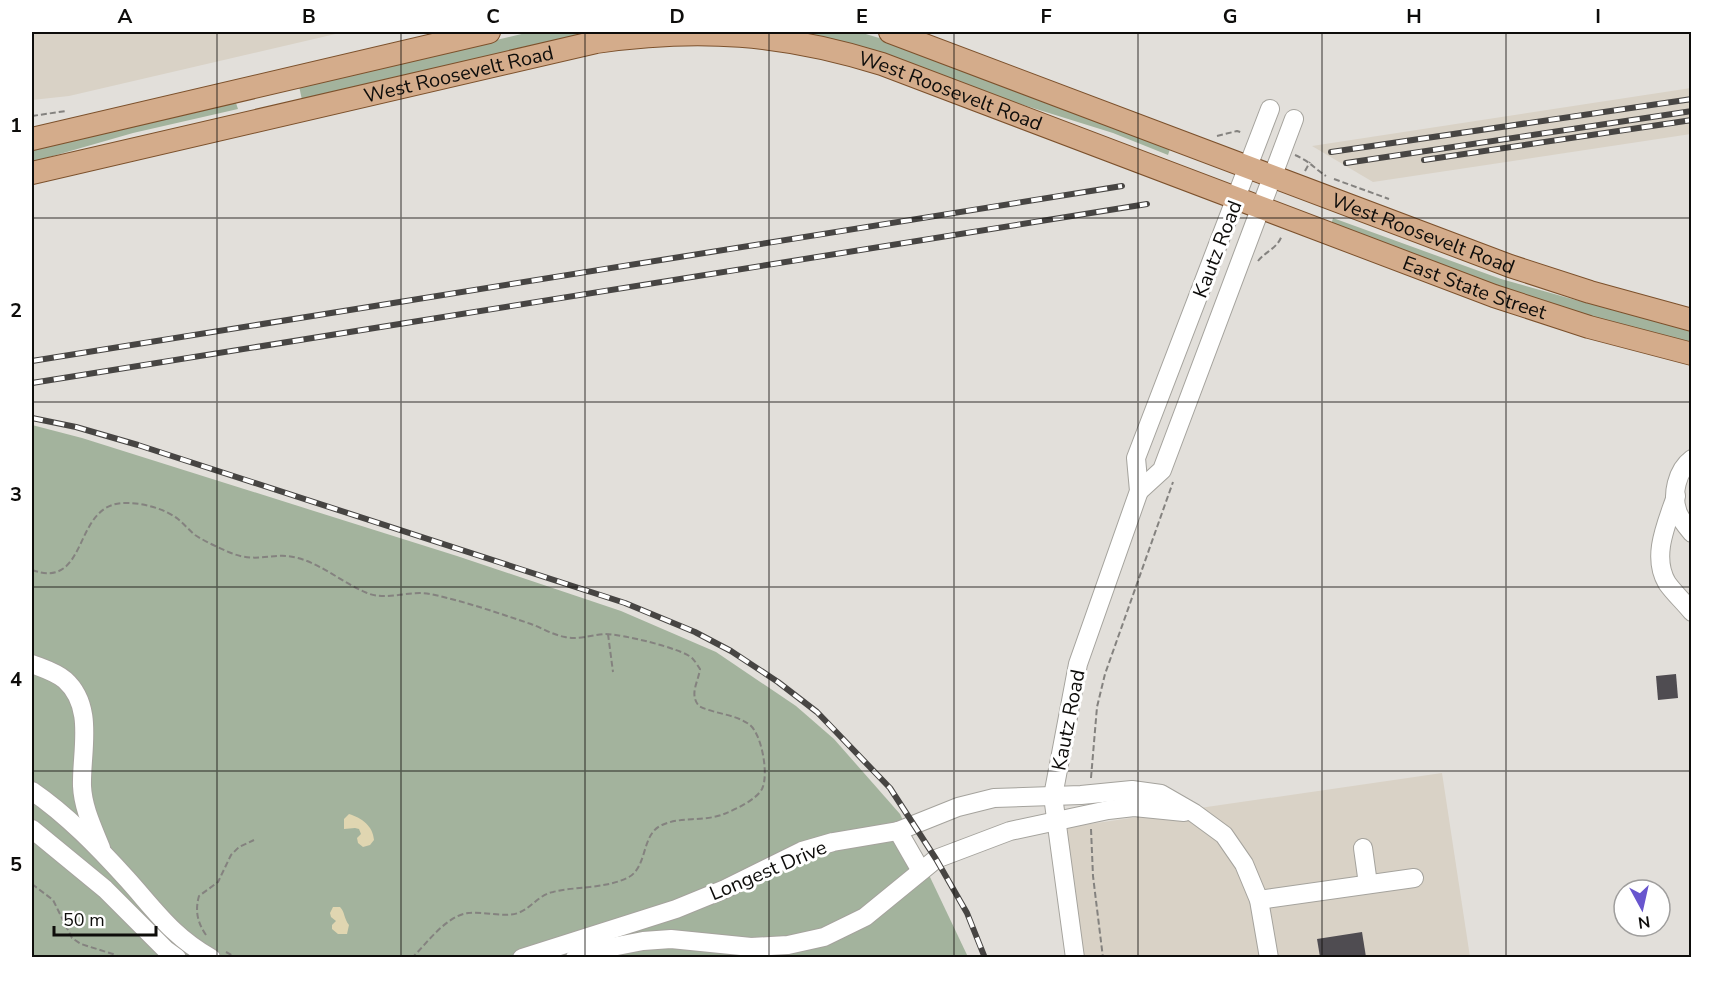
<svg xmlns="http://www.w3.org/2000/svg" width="1723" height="989" viewBox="0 0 1723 989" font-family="'Nunito Sans',sans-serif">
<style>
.built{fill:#d9d2c6}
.green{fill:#a3b39d}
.sand{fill:#e0d6b1}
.building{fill:#4f4c51}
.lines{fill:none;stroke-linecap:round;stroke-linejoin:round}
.minor-casing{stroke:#a5a39d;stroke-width:20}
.major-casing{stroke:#7c512c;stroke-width:24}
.path{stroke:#84827f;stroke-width:2;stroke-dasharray:6 3;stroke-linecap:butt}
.minor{stroke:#fff;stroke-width:18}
.major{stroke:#d4ac8b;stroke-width:22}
.rail-casing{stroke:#474543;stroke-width:6}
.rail{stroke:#fff;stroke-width:4;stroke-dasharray:11;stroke-linecap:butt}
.grid{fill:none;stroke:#0e0d0b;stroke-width:1.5;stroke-opacity:0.55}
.labels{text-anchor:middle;stroke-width:6;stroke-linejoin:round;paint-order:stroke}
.street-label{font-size:20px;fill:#0e0d0b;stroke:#fff}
.neatline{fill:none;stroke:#0e0d0b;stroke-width:2}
.grid-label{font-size:20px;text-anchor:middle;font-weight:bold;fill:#0e0d0b}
</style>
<rect width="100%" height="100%" fill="#e2dfda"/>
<g class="built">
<polygon points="32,32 344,32 69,96 32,100"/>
<polygon points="1691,88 1691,134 1373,182 1312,146"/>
<polygon points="1442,773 1470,957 1083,957 1062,828"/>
</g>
<g class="green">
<polygon points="530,32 603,32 302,100 299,86"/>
<polygon points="788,32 859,32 886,40 1171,146 1168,155 1113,133"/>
<polygon points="235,100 238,109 133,133 32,162 32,148"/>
<polygon points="1333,218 1501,279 1572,299 1691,329 1691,345 1526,297 1331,225"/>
<polygon points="32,425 82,438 457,556 621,611 716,652 796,706 834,739 900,814 968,957 32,958"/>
</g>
<g class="sand">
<path d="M349 814C362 818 373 826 374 840L370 845 363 847 358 843 357 838 361 834 359 829 355 828 344 829V819Z"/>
<path d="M333 907H340C345 912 344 919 349 925L347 934H338L332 929V925L336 921 331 917 330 913Z"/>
</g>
<g class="building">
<polygon points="1676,674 1678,698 1658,700 1656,676"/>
<polygon points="1362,932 1366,957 1320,957 1317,939"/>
</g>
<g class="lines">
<defs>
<g id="minor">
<path d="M1692 459C1677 470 1671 495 1678 513 1681 520 1687 527 1692 533"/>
<polyline points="1139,491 1162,470 1294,119"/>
<path d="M1676 496C1667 523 1651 556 1667 583 1674 593 1684 602 1692 612"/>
<path d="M32 664C42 668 56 672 65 680 95 707 81 751 82 786 83 808 93 828 101 848"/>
<path d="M32 791C67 815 98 847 127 879 155 910 172 936 211 958"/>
<polyline points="32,829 105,889 166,950 177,958"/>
<polyline points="898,831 921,871"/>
<polyline points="1363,848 1368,884"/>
<polyline points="1259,900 1414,878"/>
<polyline points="522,958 676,909 725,889 802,851 833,842 898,831 958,807 994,798 1081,795 1132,790 1161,794 1194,813 1224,835 1244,864 1259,900 1269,958"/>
<polyline points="575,958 607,948 643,941 671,939 751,947 788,945 824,937 865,917 936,859 1010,831 1108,810 1134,807 1184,812"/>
<polyline points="1075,958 1053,796 1078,664 1139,491 1136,458 1270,109"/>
</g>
<g id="major">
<path id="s1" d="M890 32 1510 266 1590 292 1692 320"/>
<polyline points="32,139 489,32"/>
<path id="s2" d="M32 173 596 42C698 27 783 33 882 64L1494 296 1589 327 1692 354"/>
</g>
</defs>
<use href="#minor" class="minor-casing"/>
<use href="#major" class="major-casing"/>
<g class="path">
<polyline points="32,116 66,111"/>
<polyline points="1217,136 1237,131 1243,133"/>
<path d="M1295 155C1311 162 1312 167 1326 176"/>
<polyline points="1305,171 1310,162"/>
<polyline points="1334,179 1389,199"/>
<path d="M1258 261C1266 251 1278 248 1282 235"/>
<path d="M32 570C91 591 71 501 127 503 144 503 165 509 178 519 184 524 189 530 195 535 206 542 219 548 231 553 258 564 274 551 298 558 323 565 343 583 367 593 387 601 410 590 430 594 464 601 498 613 531 624 542 628 553 635 565 637 578 640 591 635 605 634 621 634 681 648 692 658 695 661 698 666 700 669 698 683 689 694 699 706 714 714 736 714 750 725 762 735 769 775 762 789 756 800 736 809 724 814 704 822 682 816 662 825 641 834 648 866 629 877 606 889 577 886 553 892 538 895 532 908 518 913 504 918 484 911 468 913 446 916 427 943 412 958"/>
<polyline points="608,634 613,672"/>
<polyline points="1091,778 1097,707 1105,674 1173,482"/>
<polyline points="1091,829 1093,876 1103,958"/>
<polyline points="32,884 53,900 72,938 81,944 116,955 119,958"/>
<path d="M206 935C197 922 195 910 199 896L218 882 231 855 239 847 254 840"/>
<polyline points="226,952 237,958"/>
</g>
<use href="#minor" class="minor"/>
<use href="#major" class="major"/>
<defs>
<g id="rail">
<polyline points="1331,152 1692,99"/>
<polyline points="1424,160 1692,120"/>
<polyline points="1346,163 1692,111"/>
<polyline points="32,361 1122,186"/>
<polyline points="32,383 1147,204"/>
<polyline points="32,418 76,427 138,445 625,603 695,632 731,651 778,682 817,712 890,788 936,859 967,913 985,958"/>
</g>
</defs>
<use href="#rail" class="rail-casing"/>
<use href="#rail" class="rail"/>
</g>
<path class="grid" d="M217 32V958M401 32V958M585 32V958M769 32V958M954 32V958M1138 32V958M1322 32V958M1506 32V958M32 218H1692M32 402H1692M32 587H1692M32 771H1692"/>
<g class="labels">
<g class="street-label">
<text dy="7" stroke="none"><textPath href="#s2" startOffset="438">West Roosevelt Road</textPath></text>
<text dy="7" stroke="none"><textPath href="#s2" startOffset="942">West Roosevelt Road</textPath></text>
<text dy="7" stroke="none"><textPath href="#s1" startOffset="570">West Roosevelt Road</textPath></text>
<text transform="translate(1217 249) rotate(-69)" y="7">Kautz Road</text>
<text dy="7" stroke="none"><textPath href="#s2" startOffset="1502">East State Street</textPath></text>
<text transform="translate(1068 720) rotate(-79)" y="7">Kautz Road</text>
<text transform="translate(768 870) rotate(-23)" y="7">Longest Drive</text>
</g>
</g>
<rect width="1723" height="989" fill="none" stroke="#ffffff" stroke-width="66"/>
<g transform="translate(1642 908) rotate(172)"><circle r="28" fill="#ffffff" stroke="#9f9e9d" stroke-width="1.5"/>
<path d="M0-4.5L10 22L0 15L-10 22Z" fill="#6855ce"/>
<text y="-9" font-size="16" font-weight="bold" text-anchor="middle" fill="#0e0d0b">N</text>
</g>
<path d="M54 926v9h102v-9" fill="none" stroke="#0e0d0b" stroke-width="3"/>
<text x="63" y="926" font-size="18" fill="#0e0d0b" stroke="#ffffff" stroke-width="4.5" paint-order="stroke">50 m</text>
<rect x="33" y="33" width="1657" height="923" class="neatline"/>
<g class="grid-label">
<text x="125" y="23">A</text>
<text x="309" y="23">B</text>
<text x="493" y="23">C</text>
<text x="677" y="23">D</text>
<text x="862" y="23">E</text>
<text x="1046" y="23">F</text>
<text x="1230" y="23">G</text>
<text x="1414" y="23">H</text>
<text x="1598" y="23">I</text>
<text x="16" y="132">1</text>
<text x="16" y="317">2</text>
<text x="16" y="501">3</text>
<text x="16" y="686">4</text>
<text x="16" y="871">5</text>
</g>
</svg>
